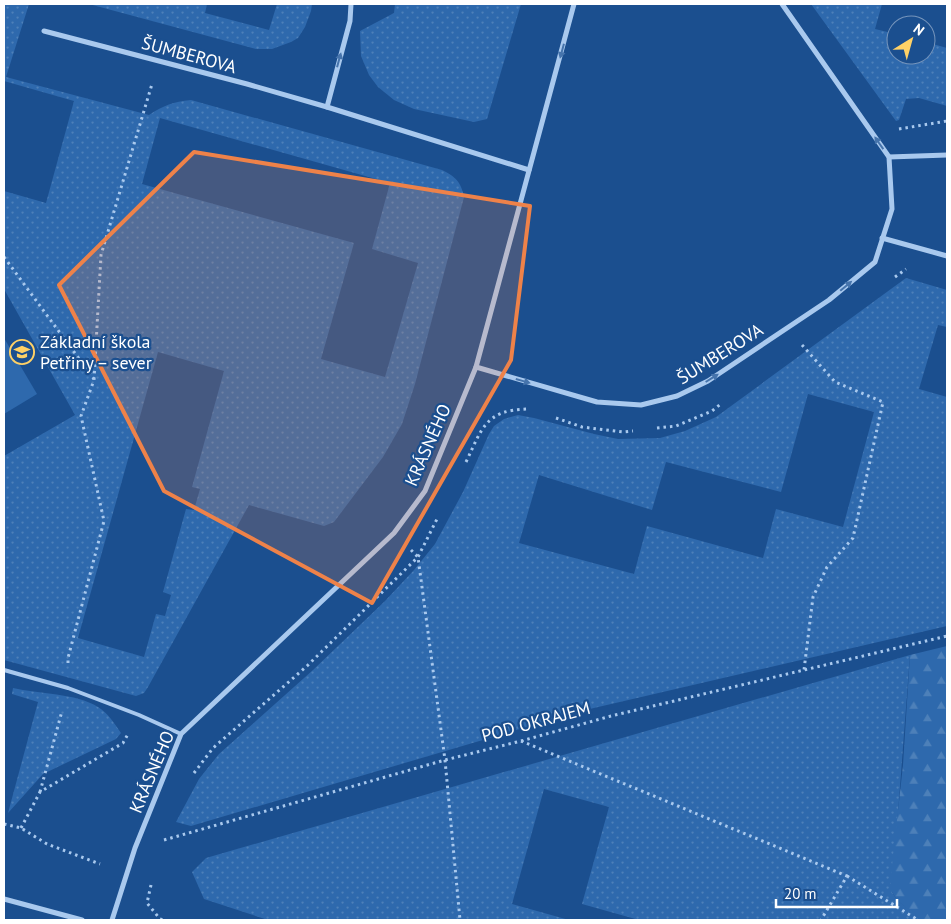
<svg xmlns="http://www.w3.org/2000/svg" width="951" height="924" viewBox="0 0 951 924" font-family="'PT Sans',sans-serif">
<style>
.grass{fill:url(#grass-dots);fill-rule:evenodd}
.forest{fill:url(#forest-firs)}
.pitch{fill:#2e69ad}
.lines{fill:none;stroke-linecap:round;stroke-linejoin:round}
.path{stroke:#a9c9ee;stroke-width:3;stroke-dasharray:2.5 4;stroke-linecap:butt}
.lane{stroke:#a9c9ee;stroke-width:4}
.street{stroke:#a9c9ee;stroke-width:5}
.oneway{fill:#4674ac}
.marked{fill:#ee8249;fill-opacity:0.2;stroke:#ee8249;stroke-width:4;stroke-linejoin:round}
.labels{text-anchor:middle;stroke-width:4.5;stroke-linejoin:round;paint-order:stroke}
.street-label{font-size:18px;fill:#fff;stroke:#1b4f8f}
.poi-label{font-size:18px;fill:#fff;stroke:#1b4f8f;text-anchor:start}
</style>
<defs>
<pattern id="grass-dots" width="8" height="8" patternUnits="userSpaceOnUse" patternTransform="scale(1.25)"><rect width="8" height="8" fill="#2e69ad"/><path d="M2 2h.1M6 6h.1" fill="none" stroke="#4d80b9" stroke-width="1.8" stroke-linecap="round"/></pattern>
<pattern id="forest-firs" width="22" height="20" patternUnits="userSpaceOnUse" patternTransform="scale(1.25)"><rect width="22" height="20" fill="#2e69ad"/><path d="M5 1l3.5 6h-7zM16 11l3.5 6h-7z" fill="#4d80b9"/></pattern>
</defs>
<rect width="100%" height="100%" fill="#1b4f8f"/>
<g class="grass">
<path d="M4 4H29L6 77 149 115C164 105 173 102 191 100L442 170C456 177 461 182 464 197L415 384 402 424 383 457 334 522 324 526 249 505 148 687 144 693 136 696 4 660V456L75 415 4 289V191L46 203 74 101 4 81ZM160 118 390 183 372 249 418 263 385 377 321 359 354 243 142 184ZM158 352 224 371 192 487 200 489 194 510 186 509 163 592 171 595 165 616 156 614 144 657 78 638Z"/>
<polygon points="89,4 207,4 205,13 269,30 277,4 312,4 311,11 305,27 298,38 291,42 272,49 256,49"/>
<polygon points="395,4 521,4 487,119 474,122 414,109 394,100 378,87 369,75 361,56 360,31 394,13"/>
<polygon points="811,4 882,4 875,29 896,34 896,55 926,55 926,42 947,48 947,106 919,98 906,99 899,120 896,121"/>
<path d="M906 278 947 290V327L938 325 919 389 947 397V626L581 711 191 826 176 822 199 779 219 754 313 670 385 601 414 570 435 544 463 492 489 434 494 426 504 419 518 415 534 418 594 434 618 439 660 438 685 431 716 417ZM808 394 874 412 843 527 776 509 763 558 647 526 634 574 519 543 539 475 652 510 666 462 781 492Z"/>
<polygon points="910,655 892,892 897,900 921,920 639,920 582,904 609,807 544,789 512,904 569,920 268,920 204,899 192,872 206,858"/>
<path d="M13 688C38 694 76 693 98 707 108 713 114 723 121 733L116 739 43 774 8 813 38 702 12 694Z"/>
</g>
<polygon class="forest" points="947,646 947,920 921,920 917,918 897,900 892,892 890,884 903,765 910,655"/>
<polygon class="pitch" points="4,338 37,394 4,414"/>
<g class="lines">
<g class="path">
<polyline points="899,129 947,121"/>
<polyline points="4,257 94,379"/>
<polyline points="895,277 906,269"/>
<polyline points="802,345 835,382 883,402 853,538 827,567 813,597 804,670"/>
<polyline points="556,418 582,427 623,432 633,431"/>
<polyline points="657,428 676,426 712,411 722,403"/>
<path d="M466 462C482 429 485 410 527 409"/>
<polyline points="411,550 418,557 445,760 460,920"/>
<polyline points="68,663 68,658 104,521 81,416 94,380 101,255 152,84"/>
<polyline points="521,741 847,876 821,920"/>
<polyline points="194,773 213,748 307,666 418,557 437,519"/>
<polyline points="40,792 62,711"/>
<polyline points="4,824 21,828 47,844 100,864"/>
<polyline points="21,828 40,792 123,743 128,734"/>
<polyline points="164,840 445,760 521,741 611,716 947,636"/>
<polyline points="847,876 918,920"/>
<polyline points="151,885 147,903 160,919 163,920"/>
</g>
<polyline class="lane" points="4,670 68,688 139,715 181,734"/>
<g class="street">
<polyline points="44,31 247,84 327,107 529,170"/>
<polyline points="327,107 350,21 351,4"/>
<polyline points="889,157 947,155"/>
<polyline points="882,238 947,256"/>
<polyline points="476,367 597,402 641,405 677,396 708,381 829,300 875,262 892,209 889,157 782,4"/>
<polyline points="4,899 82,920"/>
<polyline points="112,920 135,848 181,734 394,533 425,491 476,367 574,4"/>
</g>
</g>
<defs><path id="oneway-solid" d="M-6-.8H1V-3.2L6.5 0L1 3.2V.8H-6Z" transform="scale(1.25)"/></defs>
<g class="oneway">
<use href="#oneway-solid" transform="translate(562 51) rotate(105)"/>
<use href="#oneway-solid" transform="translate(339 60) rotate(-75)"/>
<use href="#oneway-solid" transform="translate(879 143) rotate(-125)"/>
<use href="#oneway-solid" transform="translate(846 286) rotate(-40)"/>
<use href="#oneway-solid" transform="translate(712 378) rotate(-32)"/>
<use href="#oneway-solid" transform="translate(523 381) rotate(16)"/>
</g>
<path class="marked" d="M194 152 530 206 511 360 372 603 164 491 59 285Z"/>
<defs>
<symbol id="school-ring" viewBox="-11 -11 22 22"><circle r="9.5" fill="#1b4f8f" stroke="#ffd166" stroke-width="1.5"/><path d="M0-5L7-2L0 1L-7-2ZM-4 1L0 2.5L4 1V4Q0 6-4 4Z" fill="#ffd166"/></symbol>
</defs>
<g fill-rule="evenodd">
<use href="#school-ring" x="8" y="338" width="28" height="28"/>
</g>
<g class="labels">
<g class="street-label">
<text transform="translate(189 55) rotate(15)" y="6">ŠUMBEROVA</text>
<text transform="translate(720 354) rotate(-32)" y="6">ŠUMBEROVA</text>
<text transform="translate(428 445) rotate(-66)" y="6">KRÁSNÉHO</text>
<text transform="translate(536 722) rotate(-15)" y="6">POD OKRAJEM</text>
<text transform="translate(152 772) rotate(-67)" y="6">KRÁSNÉHO</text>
</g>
<g class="poi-label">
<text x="40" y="348">Základní škola<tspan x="40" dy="21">Petřiny – sever</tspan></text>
</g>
</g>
<rect width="951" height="924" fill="none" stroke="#ffffff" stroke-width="10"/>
<g transform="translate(911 40) rotate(37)"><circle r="24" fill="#1b4f8f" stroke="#7695bc"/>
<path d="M0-4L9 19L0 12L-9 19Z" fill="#ffd166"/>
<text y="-8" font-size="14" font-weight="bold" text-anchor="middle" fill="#ffffff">N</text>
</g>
<path d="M776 899v8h121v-8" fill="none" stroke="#ffffff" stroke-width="2.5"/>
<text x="784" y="899" font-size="15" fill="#ffffff" stroke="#1b4f8f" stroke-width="4" paint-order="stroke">20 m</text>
</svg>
